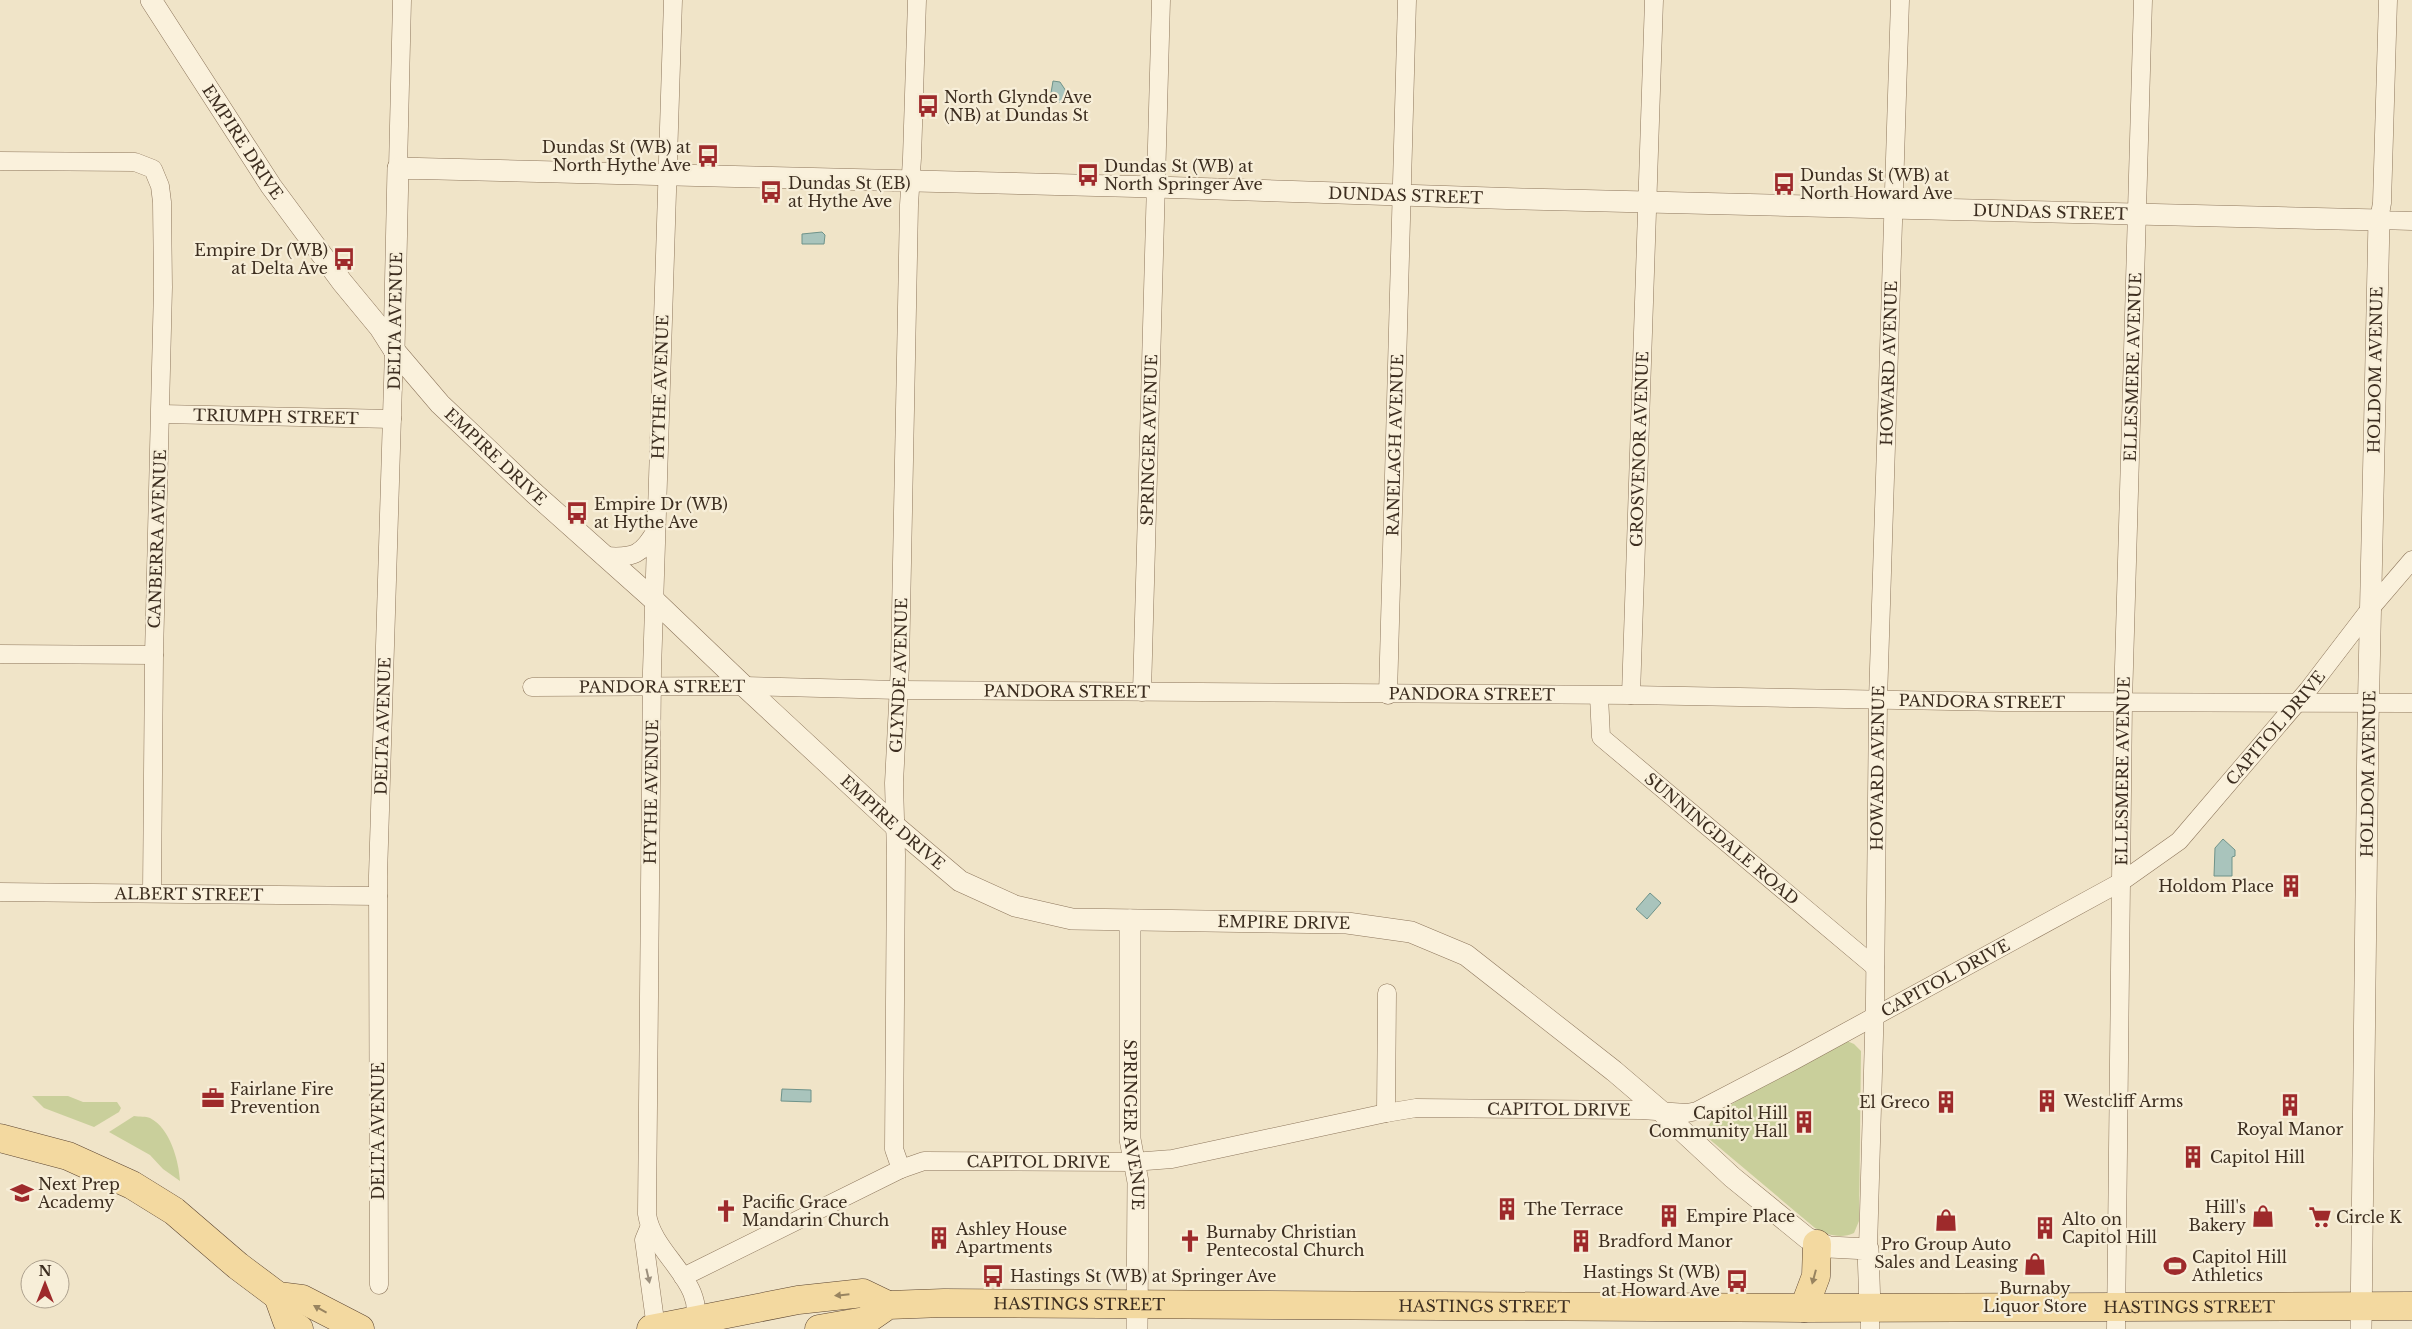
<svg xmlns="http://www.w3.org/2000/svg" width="2412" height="1329" viewBox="0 0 2412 1329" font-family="'Libre Baskerville',serif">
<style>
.green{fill:#c9cf9b}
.water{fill:#a9c4bc;stroke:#6f938a}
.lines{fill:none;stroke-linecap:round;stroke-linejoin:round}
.minor-casing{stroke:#8d765c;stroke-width:19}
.tertiary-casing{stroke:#8d765c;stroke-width:22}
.primary-casing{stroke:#5b4430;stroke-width:29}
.minor{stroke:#faf1dc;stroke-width:18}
.tertiary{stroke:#faf1dc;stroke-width:21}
.primary{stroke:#f3d9a0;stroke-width:28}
.oneway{fill:#9c907e}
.oneway2{fill:#988460}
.labels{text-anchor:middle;stroke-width:4.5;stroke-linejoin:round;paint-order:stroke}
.poi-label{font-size:16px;fill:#3d2e20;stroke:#f7eed8;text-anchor:start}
.street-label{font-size:16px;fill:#3d2e20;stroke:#f7eed8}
</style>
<rect width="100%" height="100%" fill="#f0e4c8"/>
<g class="green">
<path d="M1847 1041 1854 1044 1861 1051 1859 1221 1854 1233C1842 1239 1826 1235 1815 1228L1708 1138 1706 1131C1712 1105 1820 1055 1847 1041Z"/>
<polygon points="32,1096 68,1096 83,1102 117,1102 121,1108 119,1112 94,1127 44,1108"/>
<path d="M134 1116C139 1117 146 1116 150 1118 170 1128 179 1161 180 1181L163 1169 150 1155 109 1132Z"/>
</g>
<g class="water">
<polygon points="1053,81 1060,82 1068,94 1068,101 1065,104 1054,101 1051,93"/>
<polygon points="822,232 825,235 824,244 802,244 802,234"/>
<polygon points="2223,839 2235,850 2235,856 2232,857 2232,876 2214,876 2215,848"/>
<polygon points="1650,893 1661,903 1647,919 1636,909"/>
<polygon points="782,1089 811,1090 811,1102 781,1101"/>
</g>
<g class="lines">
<defs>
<g id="minor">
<path d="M673 0 652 671 647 1214C653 1256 710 1283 693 1329"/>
<polyline points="2388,0 2382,203 2379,220 2412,221"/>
<polyline points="0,161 135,162 153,169 160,186 162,202 163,287 154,655 152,893"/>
<polyline points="398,168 402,0"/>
<path id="s1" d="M161 414 392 419"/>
<path d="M605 556C634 558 642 555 656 530"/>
<polyline points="0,654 154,655"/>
<path id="s2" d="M532 687 744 686 898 690 1631 695 2003 702 2412 703"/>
<path id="s3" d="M1142 692 1161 0"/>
<path id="s4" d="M1388 695 1407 0"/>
<path id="s5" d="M1631 695 1654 0"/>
<path id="s6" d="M1599 696 1601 737 1875 967"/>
<path id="s7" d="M0 892 378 896"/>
<polyline points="1386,1113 1387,993"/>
<path id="s8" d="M901 1169 894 1149 896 855 894 783 900 665 909 205 912 158 917 0"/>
<polyline points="649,1228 644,1240 656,1328"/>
<path id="s9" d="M1868 1249 1875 1000 1878 700 1900 0"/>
<path id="s10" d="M683 1277 901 1169 924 1161 1133 1162 1172 1159 1386 1113 1416 1108 1641 1110 1687 1113 1697 1111 1793 1061 2121 882 2179 841 2308 690 2370 609 2412 560"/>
<path id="s11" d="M379 1285 378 876 394 350"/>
<polyline points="1870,1329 1870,1308"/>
<path id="s12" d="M2116 1329 2123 702 2143 0"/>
</g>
<g id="tertiary">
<path id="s13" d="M151 0 271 186 342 282 380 328 394 350 440 404 534 493 654 600 744 686 895 826 960 881 1015 906 1072 919 1347 923 1411 932 1466 955 1614 1071 1662 1112 1732 1177 1807 1238 1829 1247 1868 1249 1870 1308"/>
<path id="s14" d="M394 350 398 168 1155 187 1522 199 2379 220 2368 724 2361 1329"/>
<path id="s15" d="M1130 920V1139L1138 1182 1137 1329"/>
</g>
<g id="primary">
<polyline points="0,1138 68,1156 132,1185 174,1211 238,1266 278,1296 302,1299 360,1329"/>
<polyline points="278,1296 287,1321 299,1329"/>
<polyline points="1804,1308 1816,1276 1817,1244"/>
<polyline points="651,1329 798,1300 863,1293 888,1305"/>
<path id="s16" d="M819 1329 865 1321 888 1305 944 1303 1804 1308 2412 1306"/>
</g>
</defs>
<use href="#minor" class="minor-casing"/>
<use href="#tertiary" class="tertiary-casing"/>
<use href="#primary" class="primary-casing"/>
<use href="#minor" class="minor"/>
<use href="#tertiary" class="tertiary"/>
<use href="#primary" class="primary"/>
</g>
<defs><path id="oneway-solid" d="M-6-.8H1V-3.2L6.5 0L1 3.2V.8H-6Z" transform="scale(1.25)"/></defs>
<use class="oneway" href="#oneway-solid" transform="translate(648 1276) rotate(77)"/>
<g class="oneway2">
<use href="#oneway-solid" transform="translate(1814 1277) rotate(105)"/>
<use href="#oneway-solid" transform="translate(842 1295) rotate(174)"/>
<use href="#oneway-solid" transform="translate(320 1309) rotate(-151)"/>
</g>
<defs>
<symbol id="bus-bare" viewBox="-9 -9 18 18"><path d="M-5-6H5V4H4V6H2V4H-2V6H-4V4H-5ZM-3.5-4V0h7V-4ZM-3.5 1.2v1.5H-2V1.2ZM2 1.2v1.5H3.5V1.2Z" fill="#9e2a2b" stroke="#f7eed8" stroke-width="2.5" paint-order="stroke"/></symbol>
<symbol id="building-bare" viewBox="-9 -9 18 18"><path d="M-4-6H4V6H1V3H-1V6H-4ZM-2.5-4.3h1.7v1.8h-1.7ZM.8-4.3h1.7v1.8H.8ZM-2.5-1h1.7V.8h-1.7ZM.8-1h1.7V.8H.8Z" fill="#9e2a2b" stroke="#f7eed8" stroke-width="2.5" paint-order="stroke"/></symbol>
<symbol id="office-bare" viewBox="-9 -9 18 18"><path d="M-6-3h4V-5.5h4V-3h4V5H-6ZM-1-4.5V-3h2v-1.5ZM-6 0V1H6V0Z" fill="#9e2a2b" stroke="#f7eed8" stroke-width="2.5" paint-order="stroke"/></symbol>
<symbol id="school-bare" viewBox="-9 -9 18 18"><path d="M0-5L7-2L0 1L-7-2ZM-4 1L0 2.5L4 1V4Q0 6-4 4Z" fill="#9e2a2b" stroke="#f7eed8" stroke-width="2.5" paint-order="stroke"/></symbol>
<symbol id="church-bare" viewBox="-9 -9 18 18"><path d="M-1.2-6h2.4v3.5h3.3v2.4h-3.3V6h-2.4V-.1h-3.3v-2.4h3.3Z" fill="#9e2a2b" stroke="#f7eed8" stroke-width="2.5" paint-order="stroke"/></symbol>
<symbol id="shop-bare" viewBox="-9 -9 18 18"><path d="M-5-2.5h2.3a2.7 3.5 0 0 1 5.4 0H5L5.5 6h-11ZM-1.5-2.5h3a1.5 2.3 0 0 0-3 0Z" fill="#9e2a2b" stroke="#f7eed8" stroke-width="2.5" paint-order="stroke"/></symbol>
<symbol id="supermarket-bare" viewBox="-9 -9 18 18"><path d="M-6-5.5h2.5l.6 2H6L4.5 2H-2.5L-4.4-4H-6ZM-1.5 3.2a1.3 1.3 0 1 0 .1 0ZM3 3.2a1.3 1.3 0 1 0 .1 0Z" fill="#9e2a2b" stroke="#f7eed8" stroke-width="2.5" paint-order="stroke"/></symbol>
<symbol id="stadium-bare" viewBox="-9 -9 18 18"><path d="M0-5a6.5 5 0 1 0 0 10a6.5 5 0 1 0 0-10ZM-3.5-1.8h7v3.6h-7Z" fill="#9e2a2b" stroke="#f7eed8" stroke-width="2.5" paint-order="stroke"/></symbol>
</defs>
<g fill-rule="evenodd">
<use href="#bus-bare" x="912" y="90" width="32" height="32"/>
<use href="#bus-bare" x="692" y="140" width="32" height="32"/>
<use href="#bus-bare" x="1072" y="159" width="32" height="32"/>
<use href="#bus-bare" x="1768" y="168" width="32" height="32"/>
<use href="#bus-bare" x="755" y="176" width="32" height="32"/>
<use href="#bus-bare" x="328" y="243" width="32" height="32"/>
<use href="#bus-bare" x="561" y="497" width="32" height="32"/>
<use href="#building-bare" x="2275" y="870" width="32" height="32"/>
<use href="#office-bare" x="197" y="1082" width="32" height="32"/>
<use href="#building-bare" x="2031" y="1085" width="32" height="32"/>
<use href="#building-bare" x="1930" y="1086" width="32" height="32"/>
<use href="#building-bare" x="2274" y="1089" width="32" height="32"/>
<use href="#building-bare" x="1788" y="1106" width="32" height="32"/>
<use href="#building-bare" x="2177" y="1141" width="32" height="32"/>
<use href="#school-bare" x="6" y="1177" width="32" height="32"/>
<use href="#building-bare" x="1491" y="1193" width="32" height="32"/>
<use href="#church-bare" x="710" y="1195" width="32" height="32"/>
<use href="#building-bare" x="1653" y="1200" width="32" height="32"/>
<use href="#shop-bare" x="2247" y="1200" width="32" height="32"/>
<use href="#supermarket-bare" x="2304" y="1201" width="32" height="32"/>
<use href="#shop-bare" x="1930" y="1204" width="32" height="32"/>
<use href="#building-bare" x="2029" y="1212" width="32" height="32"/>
<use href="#building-bare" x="923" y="1222" width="32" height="32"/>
<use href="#church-bare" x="1174" y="1225" width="32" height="32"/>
<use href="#building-bare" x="1565" y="1225" width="32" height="32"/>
<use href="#shop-bare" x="2019" y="1248" width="32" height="32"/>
<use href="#stadium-bare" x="2159" y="1250" width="32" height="32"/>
<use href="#bus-bare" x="977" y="1260" width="32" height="32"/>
<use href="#bus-bare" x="1721" y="1265" width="32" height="32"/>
</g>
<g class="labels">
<g class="poi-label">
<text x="944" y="103">North Glynde Ave<tspan x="944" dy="18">(NB) at Dundas St</tspan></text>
<text x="691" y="153" text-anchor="end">Dundas St (WB) at<tspan x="691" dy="18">North Hythe Ave</tspan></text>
<text x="1104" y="172">Dundas St (WB) at<tspan x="1104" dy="18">North Springer Ave</tspan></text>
<text x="1800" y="181">Dundas St (WB) at<tspan x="1800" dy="18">North Howard Ave</tspan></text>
<text x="788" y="189">Dundas St (EB)<tspan x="788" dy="18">at Hythe Ave</tspan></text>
<text x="328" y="256" text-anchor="end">Empire Dr (WB)<tspan x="328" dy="18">at Delta Ave</tspan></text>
<text x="594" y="510">Empire Dr (WB)<tspan x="594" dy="18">at Hythe Ave</tspan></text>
<text x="2274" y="892" text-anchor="end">Holdom Place</text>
<text x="230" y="1095">Fairlane Fire<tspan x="230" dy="18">Prevention</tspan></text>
<text x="2064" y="1107">Westcliff Arms</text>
<text x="1930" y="1108" text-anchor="end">El Greco</text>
<text x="1788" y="1119" text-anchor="end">Capitol Hill<tspan x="1788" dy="18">Community Hall</tspan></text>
<text x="2290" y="1135" text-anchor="middle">Royal Manor</text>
<text x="2210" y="1163">Capitol Hill</text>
<text x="38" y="1190">Next Prep<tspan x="38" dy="18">Academy</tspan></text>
<text x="742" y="1208">Pacific Grace<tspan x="742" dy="18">Mandarin Church</tspan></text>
<text x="2246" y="1213" text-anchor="end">Hill's<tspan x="2246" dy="18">Bakery</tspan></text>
<text x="1524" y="1215">The Terrace</text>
<text x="1686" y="1222">Empire Place</text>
<text x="2336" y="1223">Circle K</text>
<text x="2062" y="1225">Alto on<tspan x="2062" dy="18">Capitol Hill</tspan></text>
<text x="956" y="1235">Ashley House<tspan x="956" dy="18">Apartments</tspan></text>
<text x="1206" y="1238">Burnaby Christian<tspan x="1206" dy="18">Pentecostal Church</tspan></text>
<text x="1598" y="1247">Bradford Manor</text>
<text x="1946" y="1250" text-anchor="middle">Pro Group Auto<tspan x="1946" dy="18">Sales and Leasing</tspan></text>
<text x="2192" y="1263">Capitol Hill<tspan x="2192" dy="18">Athletics</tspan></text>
<text x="1720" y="1278" text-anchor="end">Hastings St (WB)<tspan x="1720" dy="18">at Howard Ave</tspan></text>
<text x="1010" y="1282">Hastings St (WB) at Springer Ave</text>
<text x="2035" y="1294" text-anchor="middle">Burnaby<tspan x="2035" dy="18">Liquor Store</tspan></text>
</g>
<g class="street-label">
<text dy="6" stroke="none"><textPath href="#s13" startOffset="169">EMPIRE DRIVE</textPath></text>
<text dy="6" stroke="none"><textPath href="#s14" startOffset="1190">DUNDAS STREET</textPath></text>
<text dy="6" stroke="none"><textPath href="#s14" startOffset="1835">DUNDAS STREET</textPath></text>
<text transform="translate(395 321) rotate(-89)" y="6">DELTA AVENUE</text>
<text dy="6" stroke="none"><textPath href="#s9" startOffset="886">HOWARD AVENUE</textPath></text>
<text dy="6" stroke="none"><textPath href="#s12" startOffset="962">ELLESMERE AVENUE</textPath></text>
<text transform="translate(2375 370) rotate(-89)" y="6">HOLDOM AVENUE</text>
<text transform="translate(660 387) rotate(-88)" y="6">HYTHE AVENUE</text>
<text dy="6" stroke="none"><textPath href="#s1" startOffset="115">TRIUMPH STREET</textPath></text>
<text dy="6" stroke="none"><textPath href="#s3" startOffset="252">SPRINGER AVENUE</textPath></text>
<text dy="6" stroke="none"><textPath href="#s4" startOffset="250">RANELAGH AVENUE</textPath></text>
<text dy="6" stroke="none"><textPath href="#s5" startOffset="246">GROSVENOR AVENUE</textPath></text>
<text dy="6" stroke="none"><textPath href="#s13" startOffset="574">EMPIRE DRIVE</textPath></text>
<text transform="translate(157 539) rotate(-88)" y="6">CANBERRA AVENUE</text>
<text dy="6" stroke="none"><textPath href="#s8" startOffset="495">GLYNDE AVENUE</textPath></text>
<text dy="6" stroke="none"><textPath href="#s2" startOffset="130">PANDORA STREET</textPath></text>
<text dy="6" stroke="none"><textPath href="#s2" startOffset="535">PANDORA STREET</textPath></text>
<text dy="6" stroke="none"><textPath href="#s2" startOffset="940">PANDORA STREET</textPath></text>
<text dy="6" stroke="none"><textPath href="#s2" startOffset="1450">PANDORA STREET</textPath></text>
<text dy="6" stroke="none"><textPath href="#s11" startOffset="559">DELTA AVENUE</textPath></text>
<text dy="6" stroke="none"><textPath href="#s10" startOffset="1748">CAPITOL DRIVE</textPath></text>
<text dy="6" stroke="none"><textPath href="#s9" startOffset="481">HOWARD AVENUE</textPath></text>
<text dy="6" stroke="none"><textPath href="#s12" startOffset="558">ELLESMERE AVENUE</textPath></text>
<text transform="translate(2368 774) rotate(-89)" y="6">HOLDOM AVENUE</text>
<text transform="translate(651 792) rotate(-89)" y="6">HYTHE AVENUE</text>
<text dy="6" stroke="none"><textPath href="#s13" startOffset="1114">EMPIRE DRIVE</textPath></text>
<text dy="6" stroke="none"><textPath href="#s6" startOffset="199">SUNNINGDALE ROAD</textPath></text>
<text dy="6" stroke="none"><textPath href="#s7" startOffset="189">ALBERT STREET</textPath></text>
<text dy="6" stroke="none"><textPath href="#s13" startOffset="1534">EMPIRE DRIVE</textPath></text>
<text dy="6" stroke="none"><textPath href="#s10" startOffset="1328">CAPITOL DRIVE</textPath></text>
<text dy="6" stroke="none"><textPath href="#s10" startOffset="908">CAPITOL DRIVE</textPath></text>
<text dy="6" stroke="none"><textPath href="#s15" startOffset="205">SPRINGER AVENUE</textPath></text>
<text transform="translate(378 1131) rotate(-90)" y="6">DELTA AVENUE</text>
<text dy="6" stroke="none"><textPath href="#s10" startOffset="382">CAPITOL DRIVE</textPath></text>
<text dy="6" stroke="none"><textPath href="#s16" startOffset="266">HASTINGS STREET</textPath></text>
<text dy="6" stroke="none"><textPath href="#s16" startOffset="671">HASTINGS STREET</textPath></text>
<text dy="6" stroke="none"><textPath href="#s16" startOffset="1376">HASTINGS STREET</textPath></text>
</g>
</g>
<g transform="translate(45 1284)"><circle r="24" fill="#f7eed8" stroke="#ada18e"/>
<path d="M0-4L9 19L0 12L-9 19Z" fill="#9e2a2b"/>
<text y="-8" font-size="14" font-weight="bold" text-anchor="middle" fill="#3d2e20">N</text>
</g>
</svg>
